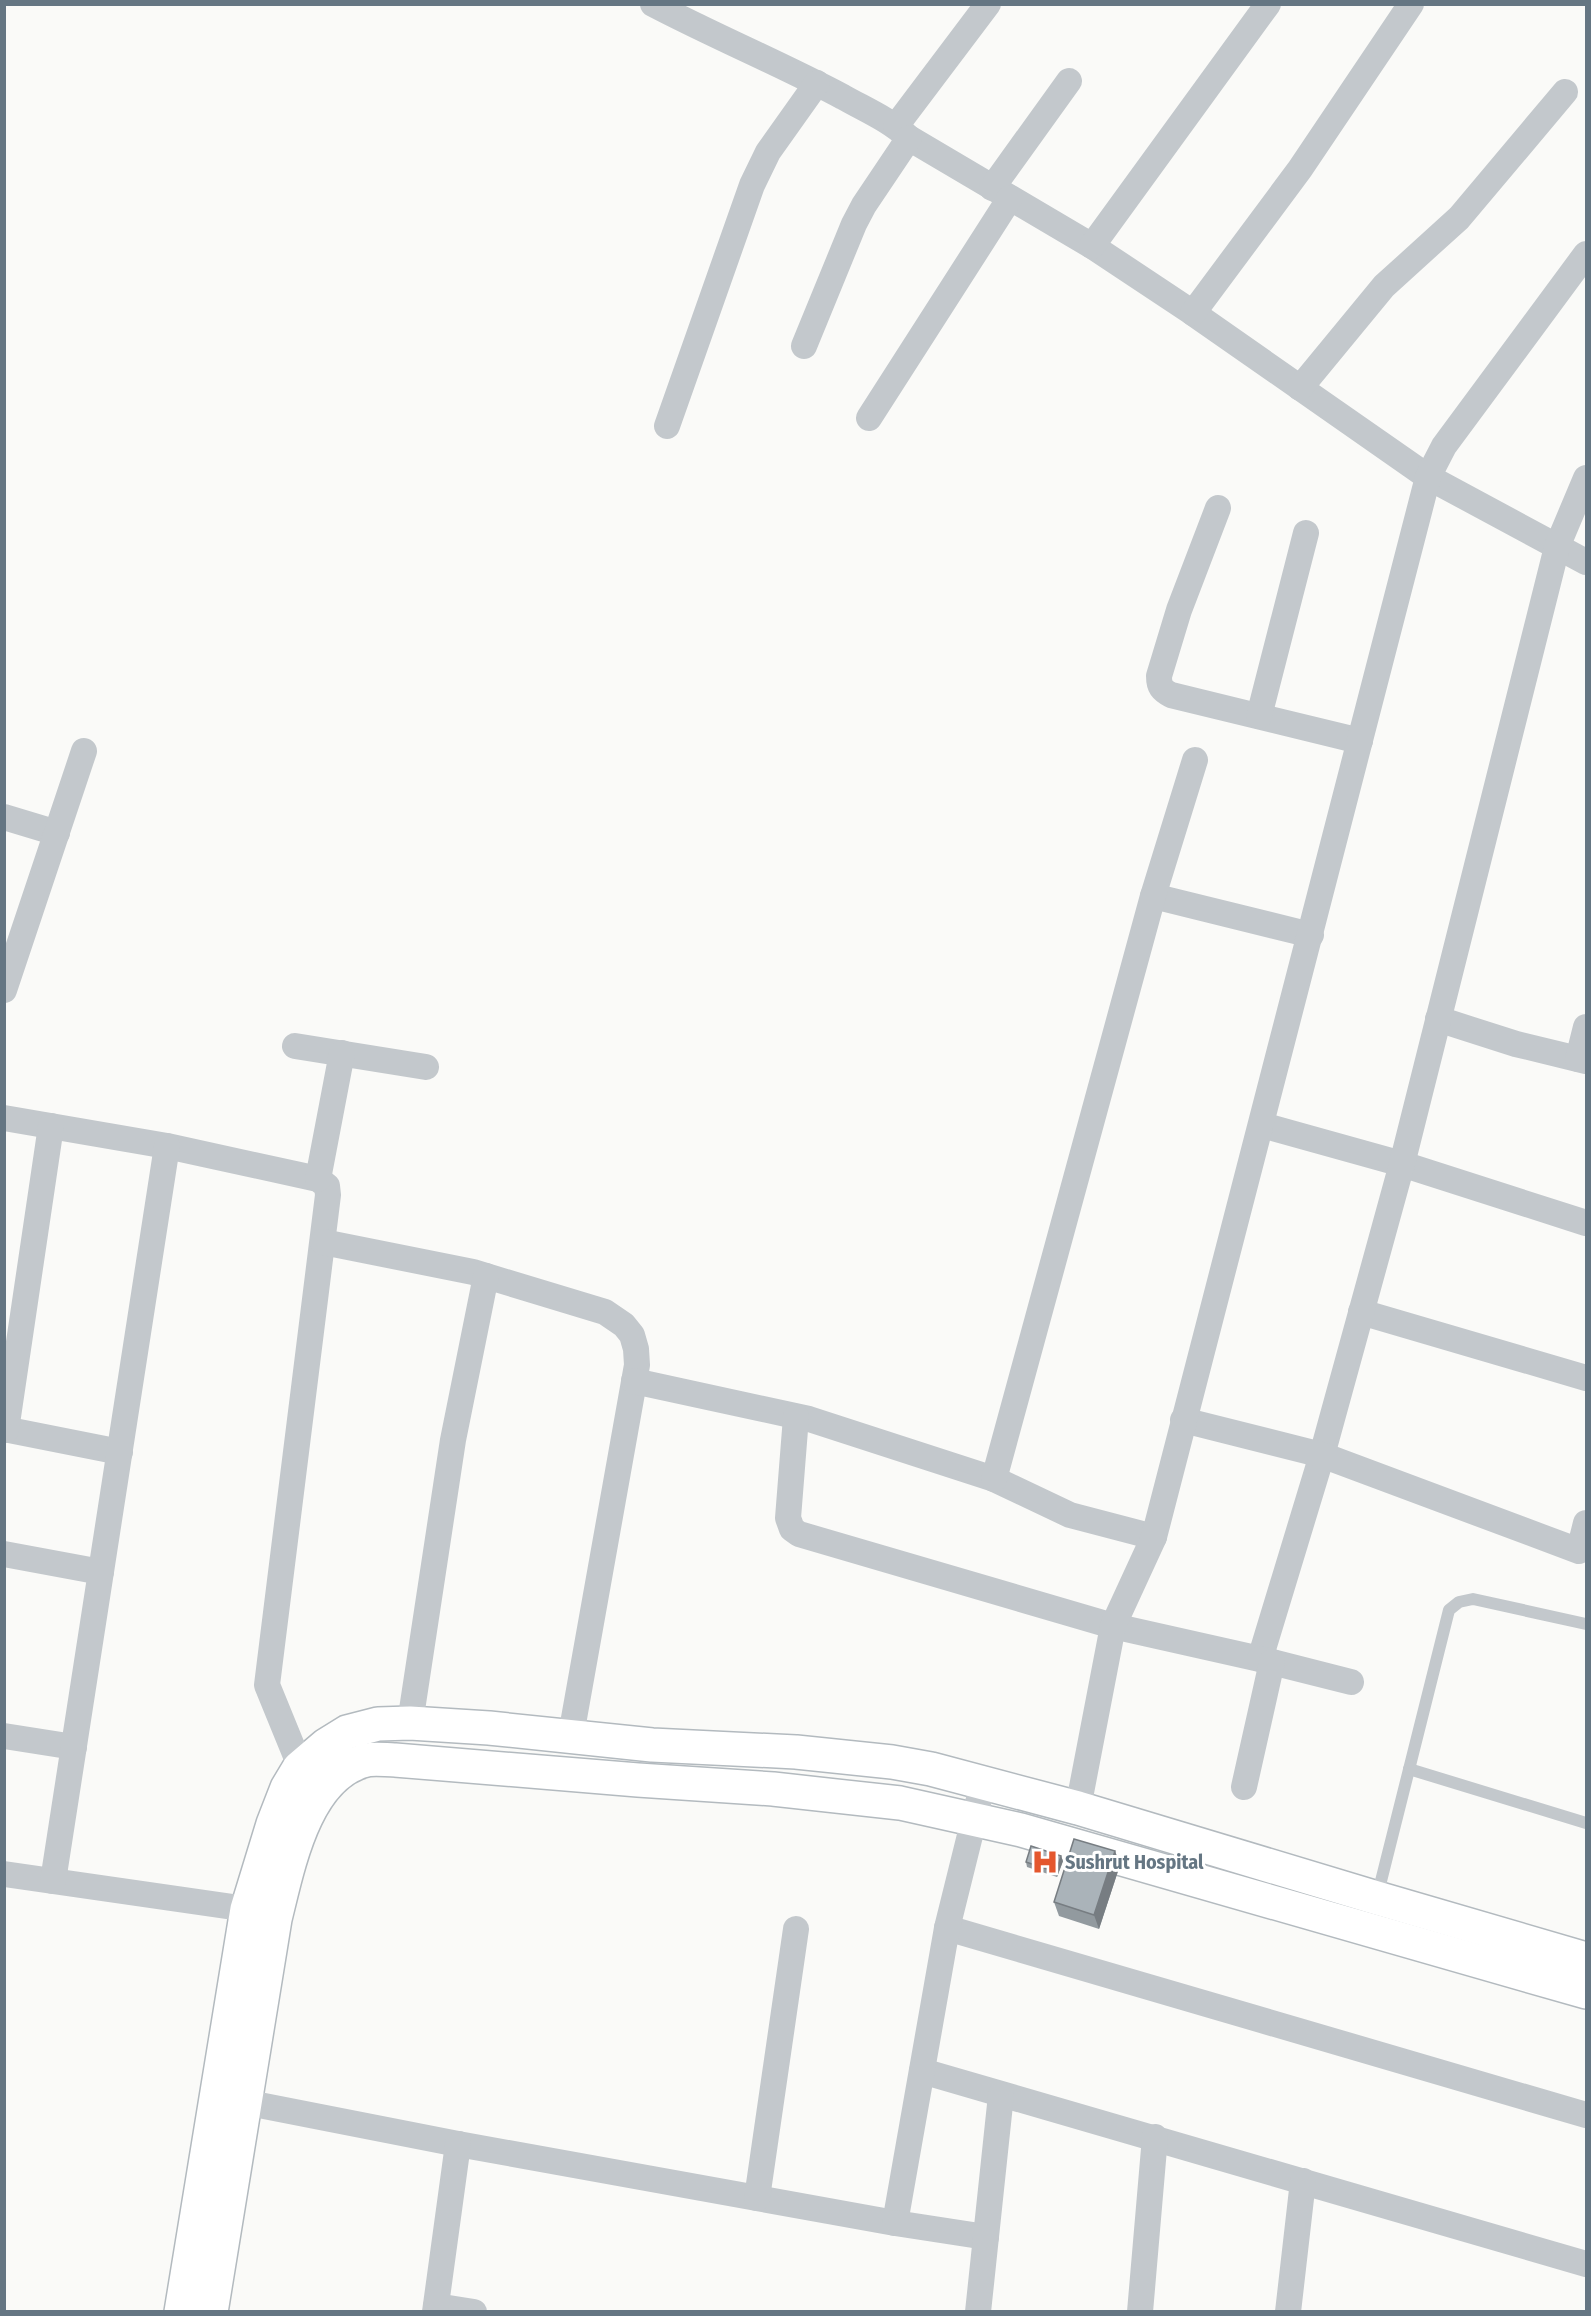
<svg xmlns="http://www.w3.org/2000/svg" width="1591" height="2316" viewBox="0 0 1591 2316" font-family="'Fira Sans Condensed',sans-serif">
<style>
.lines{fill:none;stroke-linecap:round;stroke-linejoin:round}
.secondary-casing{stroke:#b3babf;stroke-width:36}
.lane{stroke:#c3c8cc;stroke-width:12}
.street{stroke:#c3c8cc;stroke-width:26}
.secondary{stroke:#fff;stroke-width:33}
.wall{fill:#929a9f}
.shaded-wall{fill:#777d82}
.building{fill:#aab3b9;stroke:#777d82;stroke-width:1.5}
.labels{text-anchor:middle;stroke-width:6;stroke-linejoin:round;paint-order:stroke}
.poi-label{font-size:20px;font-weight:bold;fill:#657683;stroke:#fff;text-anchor:start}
</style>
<rect width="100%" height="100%" fill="#fafaf8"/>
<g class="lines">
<defs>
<g id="secondary">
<polyline points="181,2312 247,1909 273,1824 287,1788 299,1768 326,1745 347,1732 378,1724 410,1723 489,1728 652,1745 796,1752 892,1762 931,1769 1078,1808 1377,1898 1586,1959"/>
<path d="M211 2312 275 1919C288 1867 305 1774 367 1760 376 1758 386 1760 395 1760L638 1780 773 1789 900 1803 1021 1830 1586 1992"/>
</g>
</defs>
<use href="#secondary" class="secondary-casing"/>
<g class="lane">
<polyline points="1409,1769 1586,1823"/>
<polyline points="1377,1897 1449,1610 1459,1602 1473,1599 1586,1624"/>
</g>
<g class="street">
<path d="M653 4C716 37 781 64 843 97 866 110 890 120 909 138L1092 246 1193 313 1428 477 1586 562"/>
<polyline points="896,126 988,4"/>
<polyline points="992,188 1069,81"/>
<polyline points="1092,246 1268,4"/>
<polyline points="1193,313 1300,169 1411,4"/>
<polyline points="804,346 854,224 864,205 909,138"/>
<polyline points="1300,388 1384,286 1459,218 1565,92"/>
<polyline points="869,418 1010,198"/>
<polyline points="667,426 752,185 768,152 817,83"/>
<path d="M1218 508 1179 610 1159 676C1159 687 1162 690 1171 695L1360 741"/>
<polyline points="1259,716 1306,533"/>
<polyline points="4,817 57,833"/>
<polyline points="1153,896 1311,935"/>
<polyline points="4,990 84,751"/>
<polyline points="1438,1019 1516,1044 1586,1061"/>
<polyline points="295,1046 426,1067"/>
<polyline points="1578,1059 1586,1027"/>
<polyline points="4,1118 167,1146 318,1179 327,1186 328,1195 267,1685 307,1783"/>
<polyline points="1262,1125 1402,1164 1586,1223"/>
<polyline points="318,1179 342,1053"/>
<polyline points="323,1242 473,1272 605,1312 624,1325 632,1335 636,1349 637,1365 571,1735"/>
<polyline points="1361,1312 1586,1378"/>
<polyline points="634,1381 809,1419 994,1479 1070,1515 1154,1537"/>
<polyline points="796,1417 788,1518 792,1529 799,1534 1113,1626 1260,1659 1322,1455 1402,1164 1557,547 1586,478"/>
<polyline points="1183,1420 1322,1455 1579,1551 1586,1523"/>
<polyline points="4,1429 120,1452"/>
<polyline points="6,1430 51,1126"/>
<polyline points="994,1479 1153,896 1195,760"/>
<polyline points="4,1554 101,1572"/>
<polyline points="1260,1659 1351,1682"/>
<polyline points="410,1723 453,1440 486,1276"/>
<polyline points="4,1736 74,1747"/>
<polyline points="1244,1787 1272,1662"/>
<polyline points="1078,1808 1113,1626 1154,1537 1428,477 1444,446 1586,254"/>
<polyline points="4,1874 247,1909"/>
<polyline points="53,1881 167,1146"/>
<polyline points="947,1928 1586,2115"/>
<polyline points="922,2071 1586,2264"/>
<polyline points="229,2099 458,2144 895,2223 947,1928 983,1783"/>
<polyline points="757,2198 796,1929"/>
<polyline points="895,2223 986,2237"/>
<polyline points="436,2306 474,2312"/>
<polyline points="435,2312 458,2144"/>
<polyline points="978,2312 1001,2095"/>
<polyline points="1140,2312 1155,2137"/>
<polyline points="1288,2312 1303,2181"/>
</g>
<use href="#secondary" class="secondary"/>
</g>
<g class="wall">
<polygon points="1115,1851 1120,1865 1099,1929 1059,1916 1054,1902"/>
<polygon points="1061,1856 1063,1861 1057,1877 1027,1867 1026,1862"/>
</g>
<g class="shaded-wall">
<polygon points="1115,1851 1120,1865 1099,1929 1094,1915"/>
<polygon points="1061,1856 1063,1861 1057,1877 1056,1872"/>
</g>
<g class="building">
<polygon points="1074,1839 1115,1851 1094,1915 1054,1902"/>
<polygon points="1031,1846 1061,1856 1056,1872 1026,1862"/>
</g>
<defs>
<symbol id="hospital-bare" viewBox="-9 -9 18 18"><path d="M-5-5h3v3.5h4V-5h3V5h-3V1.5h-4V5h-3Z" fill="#e4572e" stroke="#fff" stroke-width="2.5" paint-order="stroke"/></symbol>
</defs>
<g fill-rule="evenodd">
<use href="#hospital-bare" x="1026" y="1843" width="38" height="38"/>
</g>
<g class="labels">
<g class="poi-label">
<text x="1065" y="1869">Sushrut Hospital</text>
</g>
</g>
<rect width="1591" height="2316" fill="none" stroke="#657683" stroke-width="12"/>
</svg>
